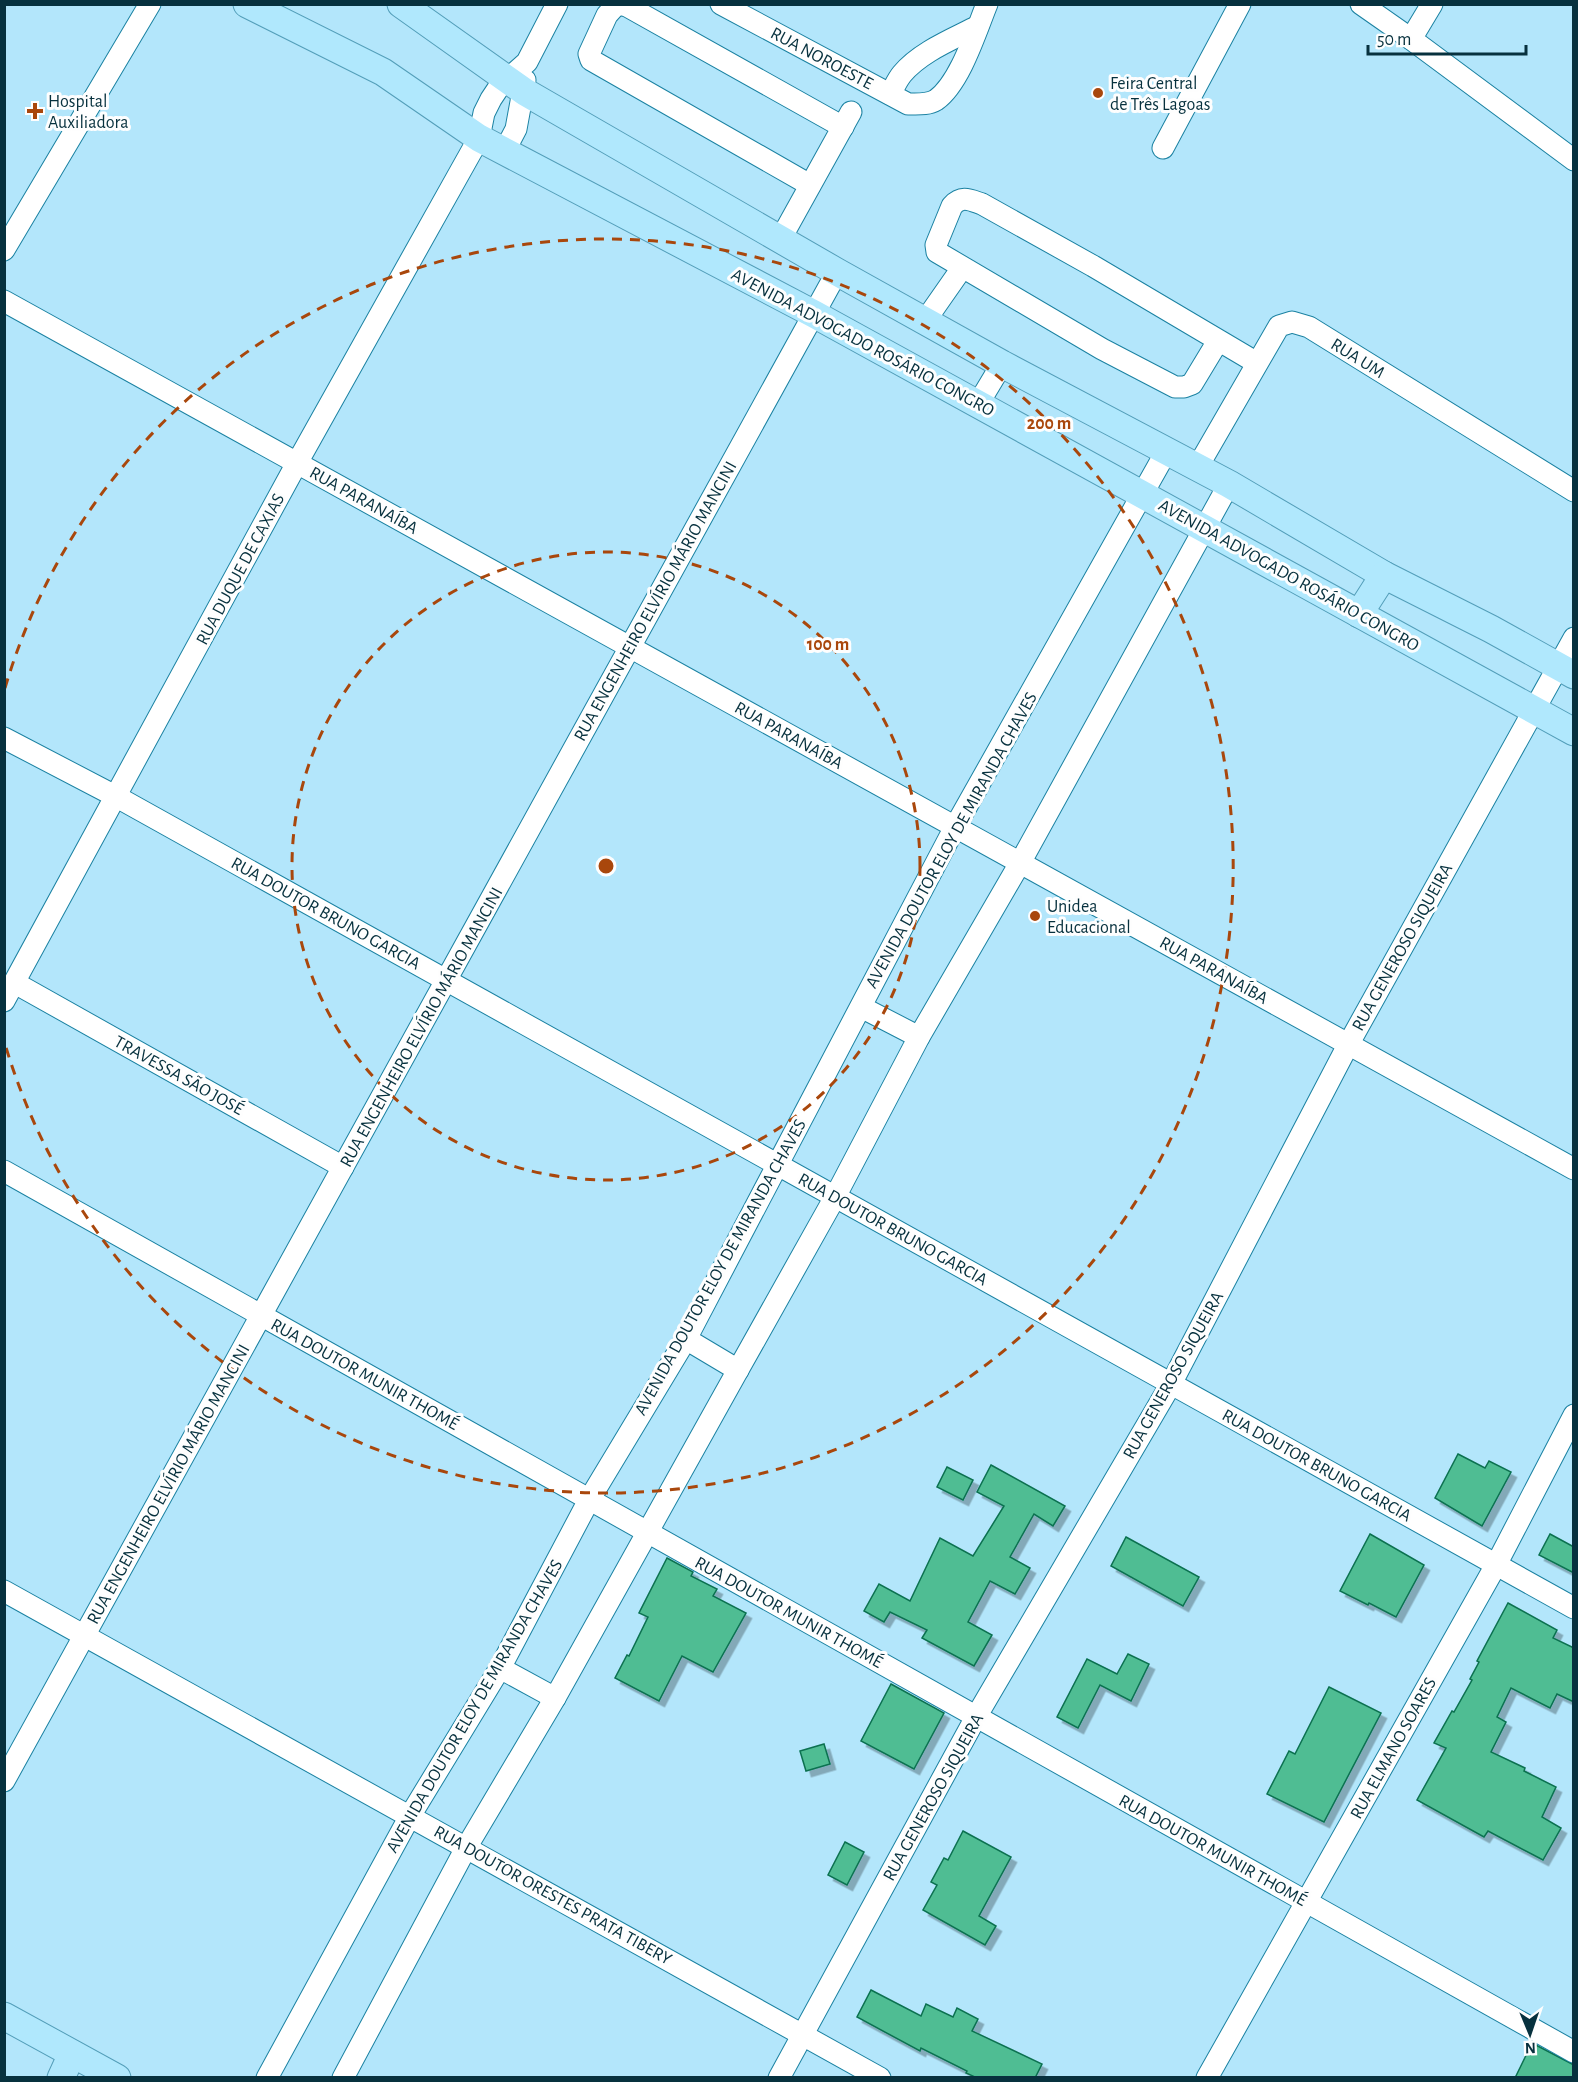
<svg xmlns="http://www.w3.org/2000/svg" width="1578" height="2082" viewBox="0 0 1578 2082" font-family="'Alegreya Sans',sans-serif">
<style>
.building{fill:#50bd93;stroke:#0a7150;stroke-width:1.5;filter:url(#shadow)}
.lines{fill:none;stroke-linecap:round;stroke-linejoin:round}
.minor-casing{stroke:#1b82a2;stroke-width:23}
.major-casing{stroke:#539eb9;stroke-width:29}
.minor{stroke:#fff;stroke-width:21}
.major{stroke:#b0e8fd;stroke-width:27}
.ring{fill:none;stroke:#a9470c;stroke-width:3;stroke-dasharray:10 8}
.poi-dot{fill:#a9470c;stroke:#fefefe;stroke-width:2}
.labels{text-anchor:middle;stroke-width:6;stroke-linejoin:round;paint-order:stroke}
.street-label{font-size:18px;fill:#07313e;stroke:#fefefe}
.poi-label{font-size:18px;fill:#07313e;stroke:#fefefe;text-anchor:start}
.centre{fill:#a9470c;stroke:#fefefe;stroke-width:3}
.ring-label{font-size:18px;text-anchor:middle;font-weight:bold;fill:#a9470c;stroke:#fefefe;stroke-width:6;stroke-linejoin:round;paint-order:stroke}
</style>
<defs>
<filter id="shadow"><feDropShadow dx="5.5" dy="5.5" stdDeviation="0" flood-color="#0004"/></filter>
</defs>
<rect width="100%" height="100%" fill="#b3e6fb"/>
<g class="building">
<polygon points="1458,1454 1485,1468 1489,1461 1511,1472 1482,1526 1435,1498"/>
<polygon points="991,1465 1065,1506 1053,1526 1034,1514 1010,1557 1030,1568 1015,1594 990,1581 968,1622 992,1635 974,1666 922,1638 927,1630 890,1612 884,1622 864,1611 879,1584 910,1601 940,1538 973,1556 1004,1506 977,1492"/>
<polygon points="947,1467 973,1480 963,1500 937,1487"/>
<polygon points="1370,1534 1424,1565 1396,1617 1369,1603 1368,1605 1340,1591"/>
<polygon points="1550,1534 1574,1547 1574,1573 1539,1555"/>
<polygon points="1126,1537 1199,1577 1183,1606 1111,1566"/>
<polygon points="667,1558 693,1572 691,1576 717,1589 713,1596 746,1613 713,1672 682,1656 659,1701 615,1678 627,1655 629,1656 648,1617 639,1613"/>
<polygon points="1508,1603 1557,1630 1553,1638 1574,1648 1574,1702 1557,1694 1550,1708 1511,1688 1497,1717 1506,1722 1491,1752 1525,1768 1524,1771 1556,1787 1542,1817 1561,1828 1543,1860 1488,1831 1484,1837 1417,1800 1446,1748 1434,1743 1452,1711 1454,1712 1472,1680 1470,1679 1479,1662 1477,1661"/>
<polygon points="1128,1654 1149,1664 1131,1701 1100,1685 1078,1728 1057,1717 1087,1659 1117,1674"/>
<polygon points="891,1684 944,1713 914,1769 861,1741"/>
<polygon points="1329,1687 1381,1713 1324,1822 1267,1794 1289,1751 1295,1754"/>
<polygon points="824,1744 830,1764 806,1771 800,1751"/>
<polygon points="963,1831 1011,1857 979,1916 996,1926 985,1945 923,1910 937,1885 931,1882 944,1858 948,1860"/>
<polygon points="845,1842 864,1852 847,1885 828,1875"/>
<polygon points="871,1990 921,2016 926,2004 953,2017 957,2008 978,2019 972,2031 1042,2064 1035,2078 977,2078 966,2073 967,2071 921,2048 920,2051 857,2017"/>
<polygon points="1532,2043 1574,2065 1574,2078 1515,2078"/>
</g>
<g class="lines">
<defs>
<g id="minor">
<polyline points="617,4 607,15 589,54 591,60 810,185"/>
<polyline points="619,4 627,6 843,127"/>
<path d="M721 4 908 104C918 104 928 105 936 100 960 83 976 31 987 4"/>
<polyline points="1361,4 1411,39 1574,160"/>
<polyline points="1411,39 1432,4"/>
<path d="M890 94C894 88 897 80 902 74 920 52 953 39 978 26"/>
<polyline points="1163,148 1240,4"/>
<polyline points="505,150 516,129 525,80"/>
<polyline points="780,240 851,112"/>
<polyline points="4,250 150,4"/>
<polyline points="4,301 1574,1169"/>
<polyline points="925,321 962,268"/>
<path d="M1218 341 1192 384 1184 387H1175L1102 349 937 252 936 245 952 206C962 195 970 200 982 204L1093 266 1257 363"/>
<polyline points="978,404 1002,364"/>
<polyline points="1197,468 1279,326 1292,322 1309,327 1574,491"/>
<polyline points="4,738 117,797 1574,1608"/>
<polyline points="15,983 343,1167"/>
<polyline points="4,1001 297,463 479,138 484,113 491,99 499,87 527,62 557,4"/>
<polyline points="861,1007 919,1037"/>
<polyline points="4,1171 1574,2052"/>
<polyline points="686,1339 738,1370"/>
<polyline points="4,1591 880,2078"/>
<polyline points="500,1668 555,1698"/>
<polyline points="4,1781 837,272"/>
<polyline points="267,2078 410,1816 500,1668 589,1500 686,1339 955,827 1166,452"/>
<polyline points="343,2078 466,1848 555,1698 738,1370 835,1197 919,1037 1020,863 1229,484"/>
<polyline points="779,2078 976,1717 1171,1384 1348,1045 1574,638"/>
<polyline points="1207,2078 1496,1565 1574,1415"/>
</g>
<g id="major">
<polyline points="247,4 383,72 479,138 814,314 1574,732"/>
<polyline points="401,4 525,92 837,272 1002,364 1229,484 1384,575 1491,629 1574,675"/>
<polyline points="1359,614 1384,575"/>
<polyline points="4,2016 117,2078"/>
<polyline points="61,2078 72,2054"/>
</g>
</defs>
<use href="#minor" class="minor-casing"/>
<use href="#major" class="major-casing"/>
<use href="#minor" class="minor"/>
<use href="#major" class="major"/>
</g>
<g class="ring">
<circle cx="606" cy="866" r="314"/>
<path d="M5 688A627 627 0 1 1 5 1044"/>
</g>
<g class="poi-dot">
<circle cx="1098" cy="93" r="6"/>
<path d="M32 102h6v6h6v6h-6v6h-6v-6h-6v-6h6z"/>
<circle cx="1035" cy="916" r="6"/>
</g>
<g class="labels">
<g class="street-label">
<text transform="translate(822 58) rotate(28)" y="6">RUA NOROESTE</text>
<text transform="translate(863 342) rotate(28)" y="6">AVENIDA ADVOGADO ROSÁRIO CONGRO</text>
<text transform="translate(1358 358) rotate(32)" y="6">RUA UM</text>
<text transform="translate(364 500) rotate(29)" y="6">RUA PARANAÍBA</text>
<text transform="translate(240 569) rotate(-62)" y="6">RUA DUQUE DE CAXIAS</text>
<text transform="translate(1289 575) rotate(29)" y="6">AVENIDA ADVOGADO ROSÁRIO CONGRO</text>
<text transform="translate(655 601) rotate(-61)" y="6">RUA ENGENHEIRO ELVÍRIO MÁRIO MANCINI</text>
<text transform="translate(789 735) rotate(29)" y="6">RUA PARANAÍBA</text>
<text transform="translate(951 840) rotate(-61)" y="6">AVENIDA DOUTOR ELOY DE MIRANDA CHAVES</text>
<text transform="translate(326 913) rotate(29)" y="6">RUA DOUTOR BRUNO GARCIA</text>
<text transform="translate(1402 947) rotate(-61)" y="6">RUA GENEROSO SIQUEIRA</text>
<text transform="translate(1214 970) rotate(29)" y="6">RUA PARANAÍBA</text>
<text transform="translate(421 1027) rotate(-61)" y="6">RUA ENGENHEIRO ELVÍRIO MÁRIO MANCINI</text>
<text transform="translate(179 1075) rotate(29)" y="6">TRAVESSA SÃO JOSÉ</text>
<text transform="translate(893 1229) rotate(29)" y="6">RUA DOUTOR BRUNO GARCIA</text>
<text transform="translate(720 1267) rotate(-61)" y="6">AVENIDA DOUTOR ELOY DE MIRANDA CHAVES</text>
<text transform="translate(365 1374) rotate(29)" y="6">RUA DOUTOR MUNIR THOMÉ</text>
<text transform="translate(1173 1375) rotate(-61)" y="6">RUA GENEROSO SIQUEIRA</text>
<text transform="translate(1317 1465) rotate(29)" y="6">RUA DOUTOR BRUNO GARCIA</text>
<text transform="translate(168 1484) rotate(-61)" y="6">RUA ENGENHEIRO ELVÍRIO MÁRIO MANCINI</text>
<text transform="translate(789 1612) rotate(29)" y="6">RUA DOUTOR MUNIR THOMÉ</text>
<text transform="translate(474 1706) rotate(-60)" y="6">AVENIDA DOUTOR ELOY DE MIRANDA CHAVES</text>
<text transform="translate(1393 1748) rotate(-61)" y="6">RUA ELMANO SOARES</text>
<text transform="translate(933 1797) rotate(-61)" y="6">RUA GENEROSO SIQUEIRA</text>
<text transform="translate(1213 1850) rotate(29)" y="6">RUA DOUTOR MUNIR THOMÉ</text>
<text transform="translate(553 1895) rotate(29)" y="6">RUA DOUTOR ORESTES PRATA TIBERY</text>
</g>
<g class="poi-label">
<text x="1110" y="89">Feira Central<tspan x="1110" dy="21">de Três Lagoas</tspan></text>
<text x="48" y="107">Hospital<tspan x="48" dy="21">Auxiliadora</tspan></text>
<text x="1047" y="912">Unidea<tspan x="1047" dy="21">Educacional</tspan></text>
</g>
</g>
<circle cx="606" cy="866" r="9" class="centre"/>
<g class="ring-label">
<text x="1049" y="429">200 m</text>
<text x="828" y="650">100 m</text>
</g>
<rect width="1578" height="2082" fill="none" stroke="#07313e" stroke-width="12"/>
<g transform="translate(1530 2034) rotate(178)" stroke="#fefefe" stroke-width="4.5" paint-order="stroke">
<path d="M0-4.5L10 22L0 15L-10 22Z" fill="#07313e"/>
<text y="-9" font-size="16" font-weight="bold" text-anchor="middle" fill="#07313e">N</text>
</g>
<path d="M1368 45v9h158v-9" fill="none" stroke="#07313e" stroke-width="3"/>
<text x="1377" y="45" font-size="18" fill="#07313e" stroke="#fefefe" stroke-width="4.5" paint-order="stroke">50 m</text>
</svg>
